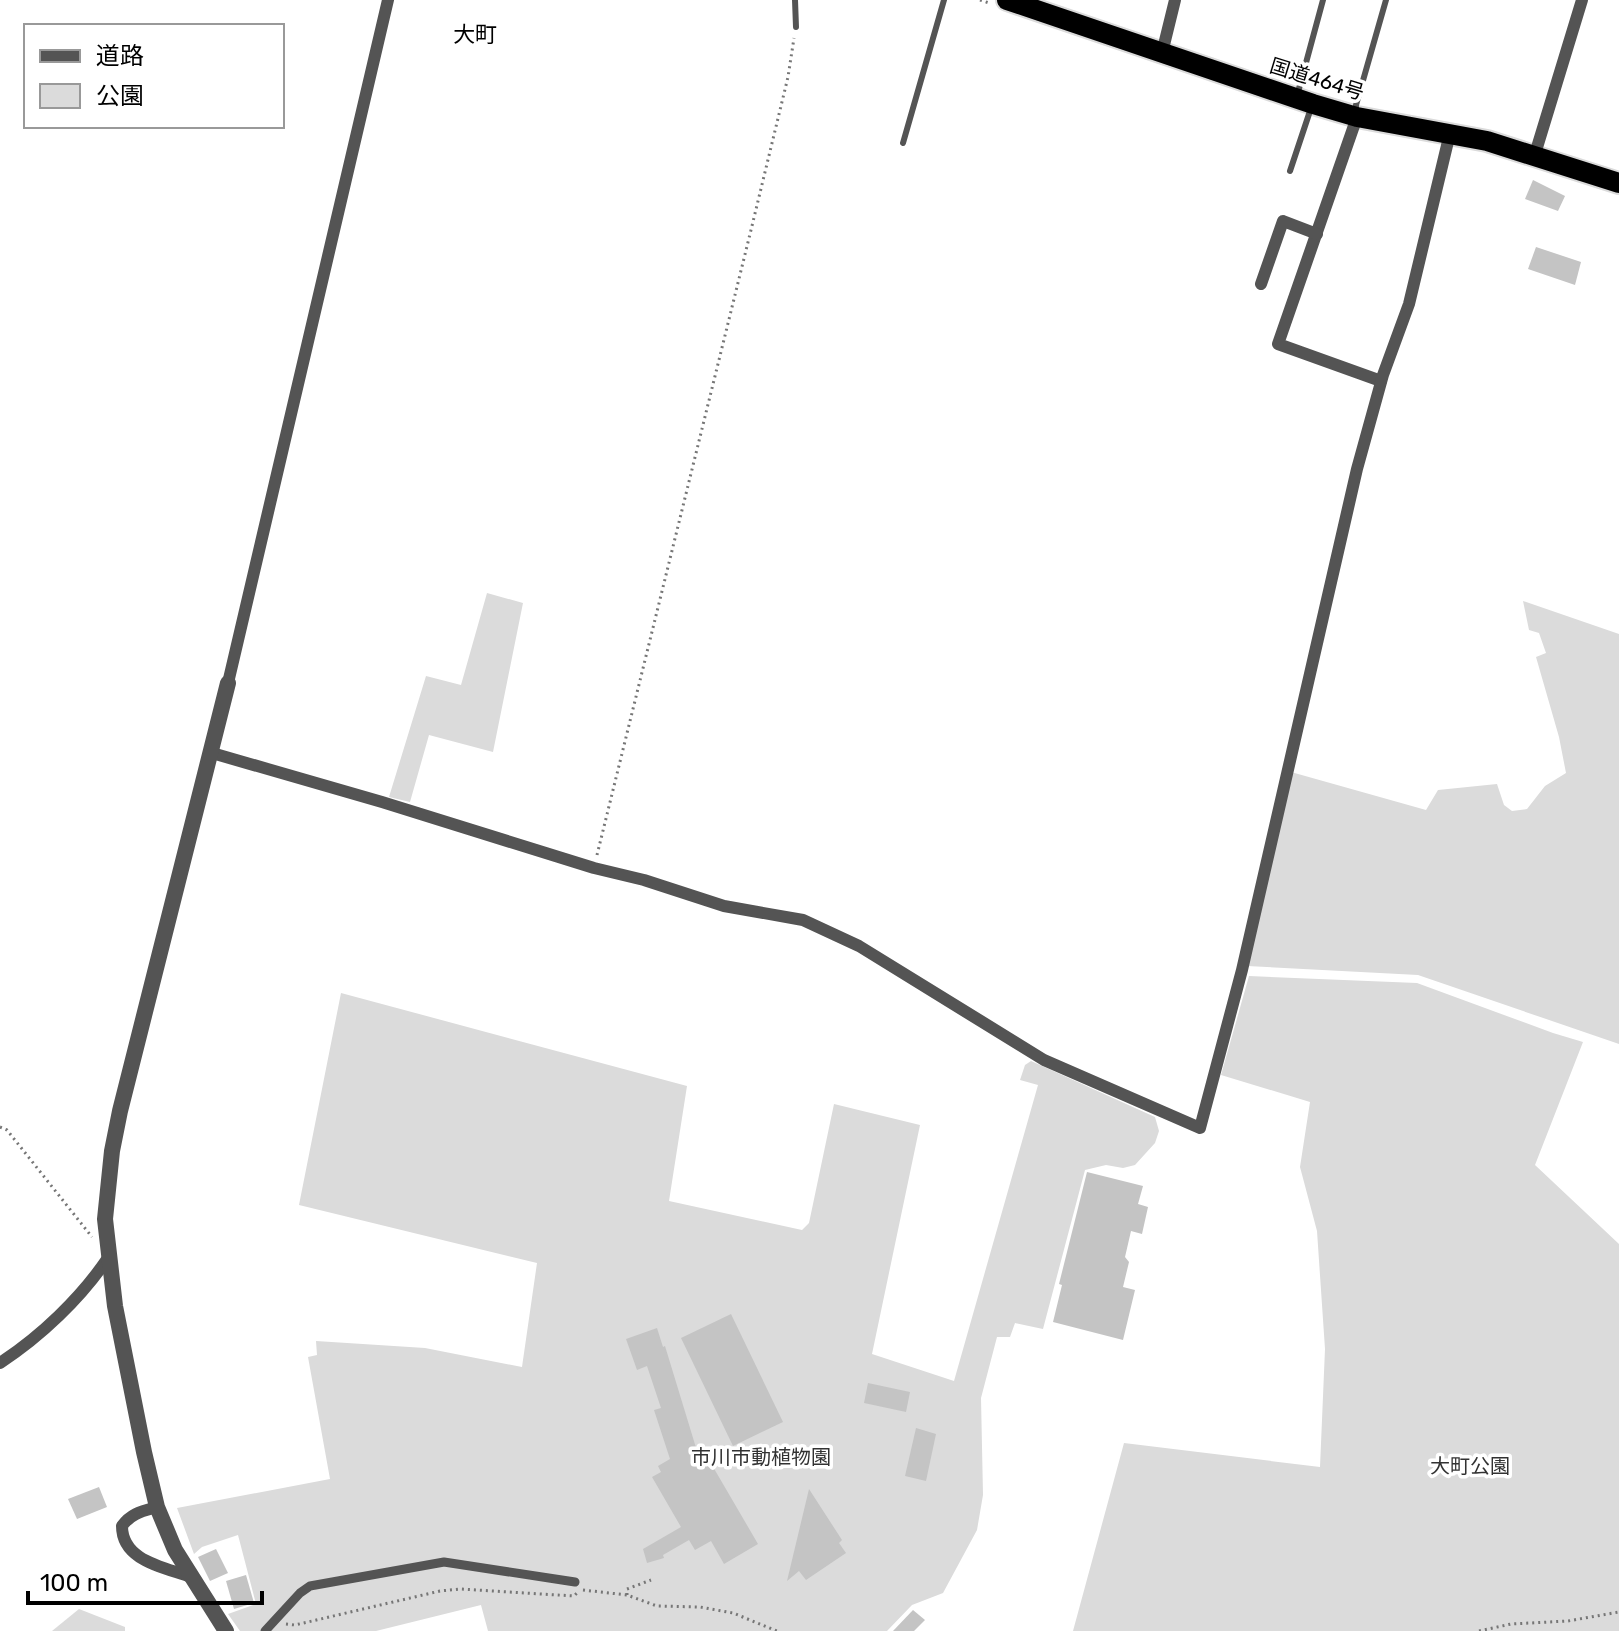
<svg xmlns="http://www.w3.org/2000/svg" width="1619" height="1631" viewBox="0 0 1619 1631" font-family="Rubik,'Noto Sans JP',sans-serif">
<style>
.green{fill:#dbdbdb}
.building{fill:#c4c4c4}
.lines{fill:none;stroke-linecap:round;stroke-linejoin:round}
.trunk-casing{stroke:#dbdbdb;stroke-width:24}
.path{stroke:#767676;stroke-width:3;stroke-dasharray:2 4;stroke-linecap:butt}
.service{stroke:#545454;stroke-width:6}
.pedestrian{stroke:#545454;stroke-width:9}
.minor{stroke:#545454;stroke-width:12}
.tertiary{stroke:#545454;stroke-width:16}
.trunk{stroke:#000;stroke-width:20}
.labels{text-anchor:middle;stroke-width:7;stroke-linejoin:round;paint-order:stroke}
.street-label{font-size:20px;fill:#000;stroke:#fff}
.park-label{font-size:20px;fill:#323232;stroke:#fff}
.neighbourhood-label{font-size:22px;fill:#000;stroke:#fff}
</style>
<rect width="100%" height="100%" fill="#fff"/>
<g class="green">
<polygon points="487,593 523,603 493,752 429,735 410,802 389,797 426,676 461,685"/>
<polygon points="1523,601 1619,634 1619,1044 1418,975 1247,966 1291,772 1426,810 1438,790 1497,784 1504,805 1512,811 1527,809 1545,786 1566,773 1559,737 1536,657 1546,653 1539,633 1529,630"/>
<polygon points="1249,976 1417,983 1553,1033 1583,1042 1535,1165 1619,1244 1619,1631 1073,1631 1124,1443 1320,1467 1325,1349 1317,1231 1300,1167 1310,1102 1221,1075"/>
<polygon points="341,993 687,1086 669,1201 802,1230 809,1223 834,1104 920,1125 872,1354 954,1381 1038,1085 1020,1080 1025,1065 1031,1061 1040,1065 1155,1117 1159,1131 1155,1143 1135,1165 1123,1168 1106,1165 1085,1170 1043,1329 1015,1323 1010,1337 997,1337 981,1398 983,1495 977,1530 943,1593 912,1605 887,1631 488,1631 481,1605 376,1631 240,1631 228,1614 256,1604 238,1535 202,1547 194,1554 177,1508 330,1479 308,1357 317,1355 316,1341 425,1348 522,1367 537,1263 299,1205"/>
<polygon points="79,1609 125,1627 125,1631 52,1631"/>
</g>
<g class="building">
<polygon points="1533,180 1565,196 1558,211 1525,199"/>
<polygon points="1536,247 1581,262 1575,285 1528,269"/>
<polygon points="1087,1172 1143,1186 1138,1204 1148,1207 1142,1234 1131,1231 1125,1257 1129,1262 1123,1287 1135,1290 1123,1340 1053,1322 1062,1285 1059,1284"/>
<polygon points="731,1314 783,1422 733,1446 681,1338"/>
<polygon points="657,1328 663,1347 665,1346 697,1451 702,1448 758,1544 724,1564 711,1541 695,1550 689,1540 663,1555 664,1558 647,1563 643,1549 681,1527 652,1477 661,1472 658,1466 670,1459 654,1410 661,1408 647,1366 637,1370 626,1339"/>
<polygon points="868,1383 910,1392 906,1412 864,1403"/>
<polygon points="916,1428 936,1434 926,1481 905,1476"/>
<polygon points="99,1487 107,1507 77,1519 68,1499"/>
<polygon points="809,1489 842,1540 839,1543 846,1553 806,1580 799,1571 787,1581"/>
<polygon points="216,1549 228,1573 210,1581 198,1557"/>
<polygon points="246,1575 254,1603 234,1609 226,1581"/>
<polygon points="913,1610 925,1620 914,1631 893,1631"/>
</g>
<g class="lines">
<defs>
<polyline id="trunk" points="1007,0 1313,104 1357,117 1487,141 1619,183"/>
</defs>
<use href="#trunk" class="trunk-casing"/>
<g class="path">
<polyline points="980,0 989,3"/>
<polyline points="597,855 751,230 788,77 794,38"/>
<polyline points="0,1127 7,1130 92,1237"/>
<polyline points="583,1590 627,1595 657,1606 700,1607 733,1613 777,1631"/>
<polyline points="627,1595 627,1589 651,1580"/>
<polyline points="286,1624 295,1625 440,1591 460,1589 574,1596 577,1593"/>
<polyline points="1479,1631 1511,1624 1568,1621 1619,1612"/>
</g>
<g class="service">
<polyline points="795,0 796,27"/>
<polyline points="1297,96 1323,0"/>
<polyline points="1356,112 1356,105 1386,0"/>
<polyline points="903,143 944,0"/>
<polyline points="1290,171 1311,108"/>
</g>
<polyline class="pedestrian" points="265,1631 300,1593 310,1586 444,1562 575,1582"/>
<g class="minor">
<polyline points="1162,53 1175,0"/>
<polyline points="1357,117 1278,344 1381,381"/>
<polyline points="1535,154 1582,0"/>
<polyline points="1261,284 1283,221 1317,234"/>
<polyline points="228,683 388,0"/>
<polyline points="212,753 382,802 594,868 644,880 724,906 803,920 859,946 1044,1060 1200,1128 1242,970 1357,469 1383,375 1409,304 1450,133"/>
<path d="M0 1363C41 1336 80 1299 108 1258"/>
<path d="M157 1507C143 1511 131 1513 122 1526 122 1561 164 1567 191 1577"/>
</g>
<polyline class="tertiary" points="226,1631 175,1550 157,1507 144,1452 115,1306 105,1219 112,1151 120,1111 228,683"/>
<use href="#trunk" class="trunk"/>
</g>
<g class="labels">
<g class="street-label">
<text transform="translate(1317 79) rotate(17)" y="7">国道464号</text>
</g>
<g class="park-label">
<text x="761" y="1464">市川市動植物園</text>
<text x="1470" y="1473">大町公園</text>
</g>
<g class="neighbourhood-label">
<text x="475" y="42">大町</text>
</g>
</g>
<rect x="24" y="24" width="260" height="104" fill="#ffffff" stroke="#999999" stroke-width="2"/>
<rect x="40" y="50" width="40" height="12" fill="#545454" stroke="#999999" stroke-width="2"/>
<text x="96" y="64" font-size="24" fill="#000000">道路</text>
<rect x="40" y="84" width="40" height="24" fill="#dbdbdb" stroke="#999999" stroke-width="2"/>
<text x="96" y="104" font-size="24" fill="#000000">公園</text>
<path d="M28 1591v12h234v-12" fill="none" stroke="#000000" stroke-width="4"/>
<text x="40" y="1591" font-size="24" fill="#000000" stroke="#ffffff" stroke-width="6" paint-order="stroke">100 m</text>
</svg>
